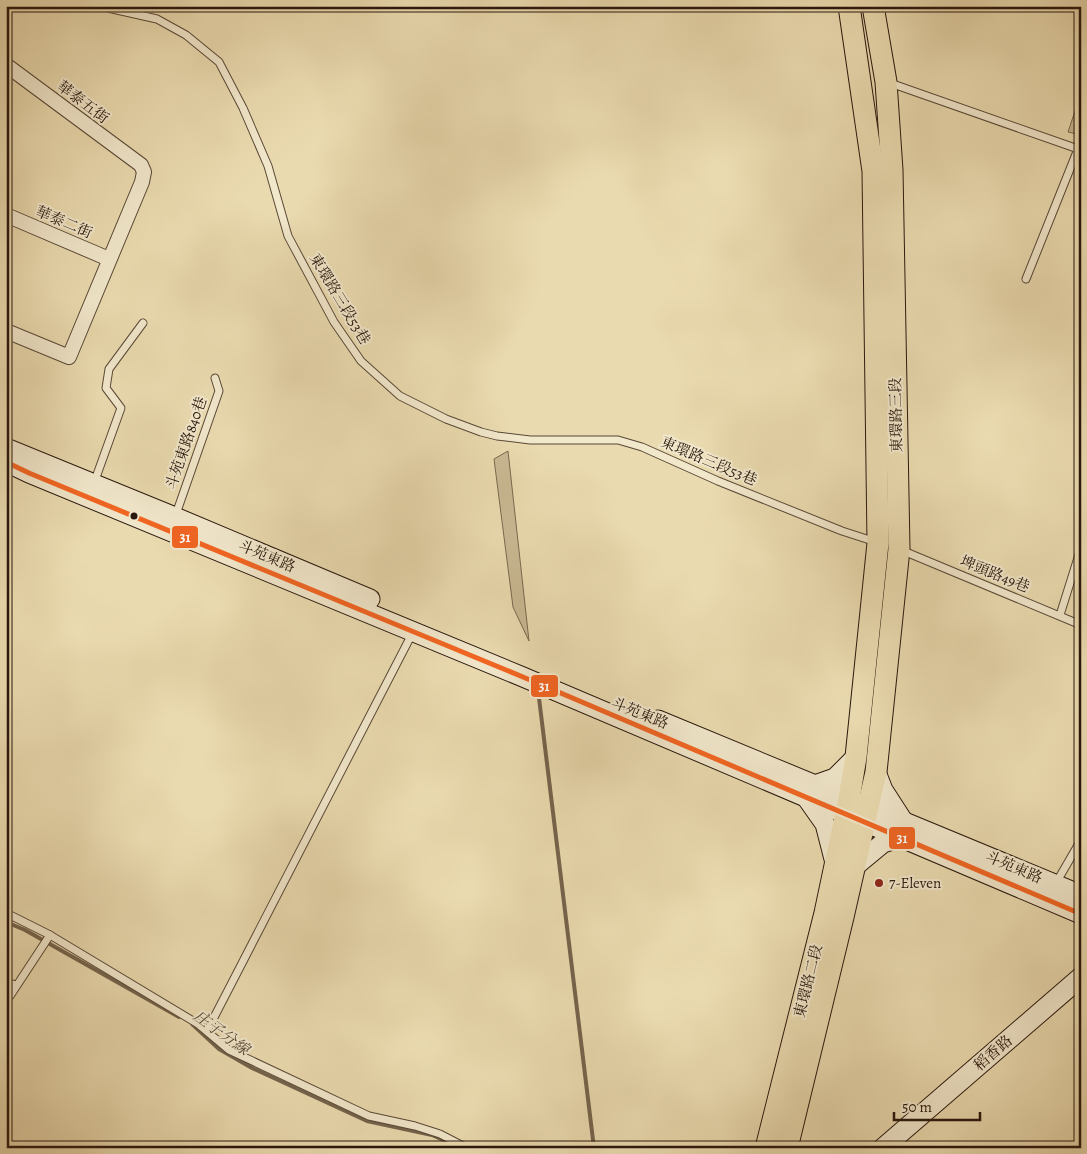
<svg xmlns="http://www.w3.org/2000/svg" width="1087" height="1154" viewBox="0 0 1087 1154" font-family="Alegreya,'Noto Serif TC',serif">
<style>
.green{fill:#c9b993;stroke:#796850}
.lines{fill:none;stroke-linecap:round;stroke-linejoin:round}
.stream{stroke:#75644d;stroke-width:4}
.lane-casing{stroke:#594836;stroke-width:9}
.street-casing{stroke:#594836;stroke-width:16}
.secondary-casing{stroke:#29170d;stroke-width:21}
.primary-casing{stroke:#29170d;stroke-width:23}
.lane{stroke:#f1e7cb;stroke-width:7}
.street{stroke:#f1e7cb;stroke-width:14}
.secondary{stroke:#f1e7cb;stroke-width:19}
.primary{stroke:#eadaaf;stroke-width:21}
.bus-1-casing{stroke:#f1e7cb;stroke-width:9}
.bus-1{stroke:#f26522;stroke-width:5}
.bus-dot{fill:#29170d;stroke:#f1e7cb;stroke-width:2}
.poi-dot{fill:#8f2418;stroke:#f1e7cb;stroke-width:2}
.labels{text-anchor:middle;stroke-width:4;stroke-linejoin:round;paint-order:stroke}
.street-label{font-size:15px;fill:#29170d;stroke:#f1e7cb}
.poi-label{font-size:15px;fill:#29170d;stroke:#f1e7cb;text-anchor:start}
.water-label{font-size:16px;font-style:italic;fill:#5c4b38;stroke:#f1e7cb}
.line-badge{stroke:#f1e7cb;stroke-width:2}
.badge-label{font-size:14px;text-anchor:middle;font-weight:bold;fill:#fff}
</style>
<rect width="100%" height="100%" fill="#eadaaf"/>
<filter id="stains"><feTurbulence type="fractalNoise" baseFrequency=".004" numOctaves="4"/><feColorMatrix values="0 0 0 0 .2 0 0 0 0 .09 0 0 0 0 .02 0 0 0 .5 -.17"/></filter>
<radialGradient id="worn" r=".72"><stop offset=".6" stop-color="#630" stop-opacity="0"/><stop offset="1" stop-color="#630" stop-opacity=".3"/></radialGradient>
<g class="green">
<polygon points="1081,93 1081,135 1068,132"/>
<polygon points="508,451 529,641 513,607 494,459"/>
</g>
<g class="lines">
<g class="stream">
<polyline points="539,698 594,1148"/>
<polyline points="6,922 25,930 179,1017"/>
<polyline points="192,1024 219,1049 252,1068 367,1121 432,1135 450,1143"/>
</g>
<defs>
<g id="lane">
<polyline points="99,6 157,19 186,35 219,62 243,108 268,166 288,236 334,322 361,361 400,396 446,419 481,432 497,436 530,440 618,440 642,447 718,481 842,531 876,542"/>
<polyline points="890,83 1081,150"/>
<polyline points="1026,279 1078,149"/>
<polyline points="94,483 121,408 106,388 109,369 143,323"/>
<polyline points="175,517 219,391 215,378"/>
<polyline points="901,550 1081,625"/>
<polyline points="1060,615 1081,548"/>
<polyline points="1056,883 1081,840"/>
<polyline points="6,913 50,935 198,1024 229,1050 369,1116 415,1126 440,1134 467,1148"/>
<polyline points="6,982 16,985"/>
<polyline points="6,1002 50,935"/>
<polyline points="207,1031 413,632"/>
<polyline points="223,1148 223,1147"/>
</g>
<g id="street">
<polyline points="6,65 141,165 144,172 142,182 69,357 6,331"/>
<polyline points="6,215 109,259"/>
</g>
<g id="secondary">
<polyline points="6,448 175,517 370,599"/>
<polyline points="6,462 29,473 523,677 1081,914"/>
<polyline points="658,720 1081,895"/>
<polyline points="876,772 883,790 903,821"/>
<polyline points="815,785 835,778 856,757"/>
<polyline points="806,797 825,824 835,863"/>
<polyline points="854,867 883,843 903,837"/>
<polyline points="883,1148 1081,977"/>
</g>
<g id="primary">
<polyline points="766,1148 825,913 849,799 856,757 878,543 873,171 849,6"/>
<polyline points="787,1148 843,917 876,772 899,549 892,170 886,82 873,6"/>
</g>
</defs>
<use href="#lane" class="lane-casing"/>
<use href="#street" class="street-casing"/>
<use href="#secondary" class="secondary-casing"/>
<use href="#primary" class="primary-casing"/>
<use href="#lane" class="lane"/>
<use href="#street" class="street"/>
<use href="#secondary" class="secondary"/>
<use href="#primary" class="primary"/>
<defs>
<polyline id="bus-1" points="6,462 29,473 523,677 1081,914"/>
</defs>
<use href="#bus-1" class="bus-1-casing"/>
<use href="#bus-1" class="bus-1"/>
</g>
<circle class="bus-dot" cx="134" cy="516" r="4.5"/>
<circle class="poi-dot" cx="879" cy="883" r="5"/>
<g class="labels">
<g class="street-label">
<text transform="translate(83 102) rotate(37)" y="5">華泰五街</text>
<text transform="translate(64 222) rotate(23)" y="5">華泰二街</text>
<text transform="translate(340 299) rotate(59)" y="5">東環路三段53巷</text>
<text transform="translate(896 415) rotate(-91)" y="5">東環路三段</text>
<text transform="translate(186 443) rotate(-71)" y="5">斗苑東路840巷</text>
<text transform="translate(709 461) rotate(23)" y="5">東環路三段53巷</text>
<text transform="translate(267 556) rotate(23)" y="5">斗苑東路</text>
<text transform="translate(995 574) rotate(22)" y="5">埤頭路49巷</text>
<text transform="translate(640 713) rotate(22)" y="5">斗苑東路</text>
<text transform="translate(1014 867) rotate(23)" y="5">斗苑東路</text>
<text transform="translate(808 981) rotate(-76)" y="5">東環路二段</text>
<text transform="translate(993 1053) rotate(-41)" y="5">稻香路</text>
</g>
<g class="poi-label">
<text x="889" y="888">7-Eleven</text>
</g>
<g class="water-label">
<text transform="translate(222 1032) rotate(36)" y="6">庄子分線</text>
</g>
</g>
<g class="line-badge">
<rect x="171" y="525" width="28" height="24" rx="5" fill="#f26522"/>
<rect x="530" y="674" width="29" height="24" rx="5" fill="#f26522"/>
<rect x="888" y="826" width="28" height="24" rx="5" fill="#f26522"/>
</g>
<g class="badge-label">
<text x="185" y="542">31</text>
<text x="544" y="691">31</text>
<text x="902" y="843">31</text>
</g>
<rect width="1087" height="1154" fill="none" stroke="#eadaaf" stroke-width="25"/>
<rect x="8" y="8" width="1072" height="1139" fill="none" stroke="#29170d" stroke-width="2.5"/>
<rect x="12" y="12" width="1062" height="1129" fill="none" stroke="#29170d"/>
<path d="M894 1112v8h86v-8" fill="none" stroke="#29170d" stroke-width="2.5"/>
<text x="902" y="1112" font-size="15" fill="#29170d" stroke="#f1e7cb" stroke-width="4" paint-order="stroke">50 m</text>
<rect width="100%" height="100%" filter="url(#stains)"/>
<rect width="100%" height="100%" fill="url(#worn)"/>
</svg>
